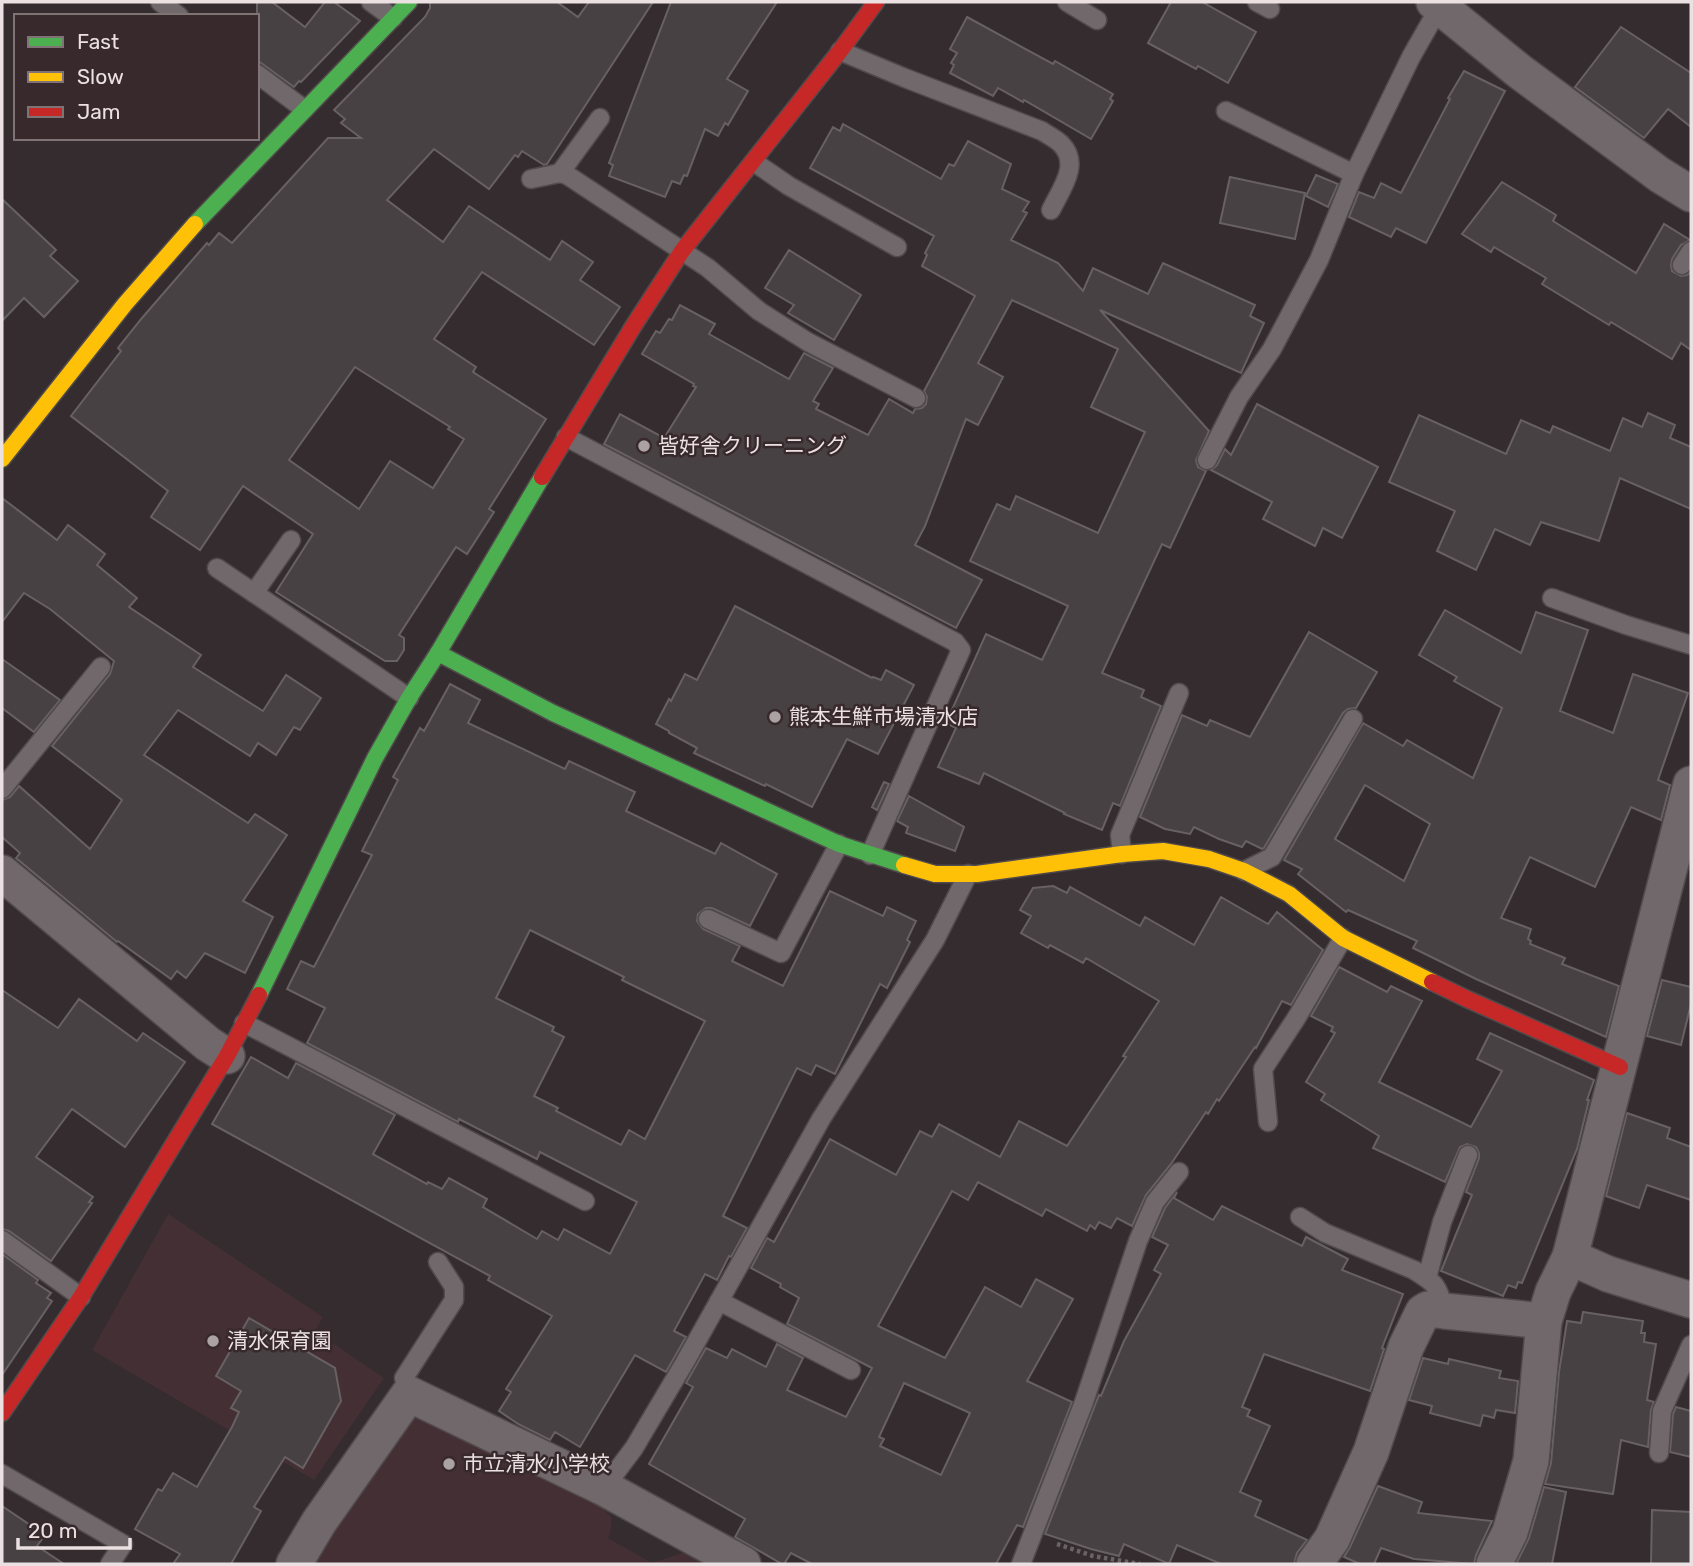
<svg xmlns="http://www.w3.org/2000/svg" width="1693" height="1566" viewBox="0 0 1693 1566" font-family="Rubik,'Noto Sans JP',sans-serif">
<style>
.built{fill:#442f35}
.building{fill:#484143;stroke:#686163;stroke-width:2;fill-rule:evenodd}
.lines{fill:none;stroke-linecap:round;stroke-linejoin:round}
.lane-casing{stroke:#514a4c;stroke-width:21}
.street-casing{stroke:#514a4c;stroke-width:38}
.fast-casing{stroke:#514a4c;stroke-width:19}
.slow-casing{stroke:#514a4c;stroke-width:19}
.jam-casing{stroke:#514a4c;stroke-width:19}
.path{stroke:#6a6365;stroke-width:4.5;stroke-dasharray:3.5 3.5;stroke-linecap:butt}
.lane{stroke:#70686a;stroke-width:18}
.street{stroke:#70686a;stroke-width:35}
.fast{stroke:#4caf50;stroke-width:16}
.slow{stroke:#ffc107;stroke-width:16}
.jam{stroke:#c62828;stroke-width:16}
.poi-dot{fill:#aba2a4;stroke:#38292d;stroke-width:2.5}
.labels{text-anchor:middle;stroke-width:5;stroke-linejoin:round;paint-order:stroke}
.poi-label{font-size:21px;fill:#ebe1e3;stroke:#38292d;text-anchor:start}
</style>
<rect width="100%" height="100%" fill="#342c2e"/>
<g class="built">
<polygon points="168,1214 323,1317 315,1331 384,1378 314,1480 92,1350"/>
<polygon points="419,1414 432,1416 600,1506 611,1517 611,1528 608,1538 652,1563 685,1552 708,1564 309,1564 406,1422"/>
</g>
<g class="building">
<polygon points="257,2 272,2 305,27 325,2 334,2 360,21 301,82 299,81 294,87 257,60"/>
<path d="M430 2H557L578 17 589 2H653L547 164 544 165 522 151 518 157 515 155 489 189 434 149 387 200 443 242 469 206 550 260 562 241 593 262 580 280 620 307 594 345 482 272 434 339 476 367 473 372 546 419 489 509 494 512 467 554 456 547 399 635 404 638V650L397 661H385L276 592 313 534 243 486 200 550 151 517 168 491 71 416 121 351 118 348 142 318 207 243 209 245 219 233 232 243 328 138H361L341 123 345 119 334 110 425 17 430 8ZM355 367 450 427 448 429 464 439 433 488 390 461 359 509 289 460Z"/>
<polygon points="671,2 777,2 727,79 748,91 728,125 725,123 718,136 705,129 687,176 684,175 680,184 672,181 665,197 609,176 613,165 609,163"/>
<polygon points="1171,2 1202,2 1256,32 1228,83 1198,66 1196,69 1148,43"/>
<polygon points="967,17 1053,64 1055,61 1113,94 1110,99 1113,101 1091,139 1024,100 1023,102 998,88 993,96 950,73 954,65 951,63 957,53 950,49"/>
<polygon points="1621,27 1691,73 1691,127 1668,109 1644,138 1575,87"/>
<polygon points="1464,71 1505,91 1426,243 1396,228 1391,237 1349,217 1359,192 1374,198 1381,183 1401,193 1450,99 1448,98"/>
<polygon points="843,124 941,179 949,164 954,166 968,141 1011,164 1002,189 1029,202 1023,211 1027,213 1011,240 1058,263 1083,291 1093,268 1148,294 1163,263 1255,305 1250,316 1264,323 1241,373 1100,310 1209,431 1196,460 1198,467 1206,471 1170,548 1162,544 1102,673 1144,690 1141,697 1161,706 1120,806 1113,803 1102,830 1064,814 1065,813 984,773 979,784 938,767 956,728 946,723 986,634 1042,660 1068,606 970,561 997,504 1010,510 1016,496 1098,533 1145,432 1091,407 1118,349 1012,300 978,363 1003,377 978,425 966,419 925,526 915,545 982,580 956,628 604,444 620,414 664,438 696,387 693,386 694,384 642,354 656,331 660,333 669,319 672,320 680,305 715,324 709,334 789,379 804,353 833,368 813,401 819,404 816,409 868,435 889,399 913,413 915,409 922,408 926,404 927,397 924,391 975,296 922,266 927,255 925,253 934,236 810,168 833,127 840,131"/>
<polygon points="1316,175 1338,184 1328,207 1306,196"/>
<polygon points="1230,177 1305,193 1295,239 1220,223"/>
<polygon points="1502,182 1556,215 1553,221 1636,273 1664,224 1690,240 1681,245 1672,259 1671,265 1672,271 1681,276 1687,275 1691,272 1691,350 1681,343 1672,359 1611,322 1609,325 1542,284 1546,278 1494,247 1491,252 1462,234"/>
<polygon points="2,199 56,250 50,256 78,281 44,317 24,298 2,321"/>
<polygon points="789,250 861,295 834,340 788,313 794,305 765,288"/>
<polygon points="1257,404 1378,467 1342,538 1323,528 1315,546 1263,519 1272,502 1211,470 1217,465 1225,449 1231,455"/>
<polygon points="1648,413 1675,425 1670,438 1691,447 1691,509 1620,478 1599,541 1541,522 1530,545 1495,529 1476,570 1437,551 1455,511 1389,482 1419,415 1506,454 1521,420 1550,433 1553,426 1610,451 1623,418 1642,427"/>
<polygon points="2,498 57,540 68,525 105,554 97,565 137,598 129,607 201,655 193,667 263,711 286,675 321,698 300,730 294,727 276,755 258,743 250,756 178,710 144,755 248,823 255,814 287,835 243,901 273,917 245,973 205,953 186,978 177,971 171,979 118,941 117,942 16,858 20,853 2,837 2,800 10,797 19,786 90,849 122,800 52,746 110,674 114,661 50,609 24,593 2,622"/>
<polygon points="735,606 872,678 873,677 881,680 886,670 914,685 878,754 847,739 812,807 766,784 765,786 694,753 697,748 669,733 669,731 656,724 669,699 671,701 685,674 697,680"/>
<path d="M1445 610 1521 653 1536 612 1588 630 1560 711 1613 733 1633 674 1688 693 1658 780 1670 785 1661 820 1631 807 1595 887 1530 857 1501 918 1531 929 1528 939 1531 941 1530 944 1565 958 1562 964 1619 986 1606 1037 1476 979 1413 948 1417 941 1348 910 1346 912 1298 874 1302 869 1284 860 1363 723 1403 746 1407 740 1473 778 1502 708 1454 681 1457 677 1419 655ZM1365 785 1430 824 1404 881 1335 839Z"/>
<polygon points="1309,632 1377,672 1356,708 1348,709 1343,713 1264,848 1262,849 1246,841 1242,847 1219,839 1194,827 1190,834 1165,829 1140,817 1182,715 1207,726 1210,720 1250,737"/>
<polygon points="2,659 60,700 34,732 2,708"/>
<path d="M450 684 480 700 468 723 565 769 569 761 635 792 626 811 715 854 721 843 777 874 750 926 712 908H706L698 914 697 921 703 929 740 946 732 961 783 986 830 891 883 916 887 907 916 921 907 940 910 942 887 988 880 984 835 1074 816 1065 811 1075 797 1068 723 1216 747 1228 731 1257 729 1256 717 1280 705 1274 674 1331 686 1337 666 1372 635 1355 580 1447 555 1432 550 1440 518 1424 499 1411 511 1392 506 1389 552 1316 488 1280 490 1276 212 1124 251 1057 288 1078 296 1063 395 1115 373 1154 427 1184 428 1182 442 1189 449 1178 487 1199 483 1207 537 1239 542 1231 558 1240 564 1229 610 1254 637 1202 540 1152 537 1159 459 1119 458 1122 307 1043 325 1008 287 989 301 961 314 967 372 855 362 851 398 780 393 777 420 728 424 731ZM530 930 624 977 622 980 705 1021 645 1139 629 1130 621 1145 556 1111 558 1108 534 1096 564 1037 552 1031 554 1027 496 998Z"/>
<polygon points="884,782 889,784 877,810 872,807"/>
<polygon points="909,796 964,827 955,851 906,833 908,827 897,821"/>
<path d="M1053 886 1067 893 1070 887 1140 926 1145 917 1194 945 1221 897 1268 924 1277 912 1323 950 1291 1005 1282 1001 1256 1048 1255 1047 1219 1101 1217 1099 1208 1114 1206 1112 1171 1164 1146 1195 1132 1226 1117 1218 1111 1228 1099 1222 1095 1229 1090 1225 1087 1231 1046 1209 1042 1216 978 1182 968 1200 952 1191 878 1326 945 1358 985 1287 1021 1307 1036 1279 1073 1299 1027 1381 1072 1402 1023 1527 1017 1525 996 1564H812L791 1553 784 1564H782L735 1537 745 1519 649 1464 693 1387 686 1383 706 1348 727 1358 732 1349 766 1367 777 1344 803 1358 787 1390 846 1417 872 1368 787 1324 799 1298 780 1287 781 1284 751 1268 767 1238 774 1242 830 1139 896 1175 920 1131 932 1137 939 1124 1000 1157 1019 1121 1067 1146 1126 1057 1123 1056 1159 1001 1086 958 1083 963 1050 945 1048 948 1021 933 1031 916 1020 910 1033 888ZM904 1383 970 1413 941 1475 880 1446 884 1439 879 1437Z"/>
<polygon points="1339,967 1387,992 1391,986 1422,1001 1379,1082 1471,1127 1502,1071 1477,1059 1490,1033 1594,1080 1587,1100 1589,1100 1577,1149 1522,1283 1518,1282 1516,1288 1508,1285 1503,1296 1441,1271 1472,1195 1466,1192 1479,1158 1479,1153 1476,1147 1467,1144 1460,1147 1445,1182 1373,1148 1379,1136 1321,1100 1325,1094 1306,1082 1335,1033 1331,1031 1333,1027 1311,1016"/>
<polygon points="1662,980 1691,987 1691,1004 1681,1045 1647,1036"/>
<polygon points="2,990 58,1028 79,999 137,1041 143,1033 185,1062 125,1147 72,1109 36,1157 93,1197 89,1202 92,1203 51,1261 9,1231 2,1229"/>
<polygon points="1627,1113 1670,1128 1667,1138 1691,1147 1691,1200 1647,1185 1639,1208 1606,1196"/>
<polygon points="1177,1192 1174,1198 1213,1220 1222,1206 1302,1246 1306,1237 1348,1259 1342,1270 1403,1294 1382,1348 1384,1349 1370,1391 1264,1354 1242,1407 1250,1410 1247,1416 1270,1426 1240,1492 1261,1501 1255,1516 1307,1540 1297,1553 1294,1564 1221,1564 1177,1545 1169,1564 1124,1544 1119,1556 1091,1549 1045,1534 1099,1395 1101,1396 1124,1341 1161,1274 1154,1270 1168,1245 1152,1237 1165,1208"/>
<polygon points="2,1254 38,1280 36,1283 51,1293 47,1298 52,1301 2,1375"/>
<polygon points="1583,1312 1643,1321 1641,1333 1645,1333 1644,1342 1656,1344 1647,1400 1654,1402 1651,1410 1648,1447 1621,1440 1613,1494 1545,1484 1551,1463 1559,1372 1567,1321 1581,1323"/>
<polygon points="249,1318 335,1368 341,1401 303,1468 285,1457 254,1507 261,1511 231,1564 173,1564 180,1554 135,1529 158,1489 162,1491 173,1473 197,1487 232,1427 239,1412 231,1408 241,1391 216,1376"/>
<polygon points="1423,1358 1448,1364 1449,1359 1501,1371 1499,1378 1518,1381 1515,1413 1496,1410 1494,1418 1483,1415 1480,1426 1430,1413 1432,1406 1409,1400"/>
<polygon points="1676,1407 1691,1411 1691,1457 1670,1452 1673,1414"/>
<polygon points="1378,1486 1422,1502 1418,1513 1492,1521 1476,1555 1474,1564 1414,1559 1381,1548 1374,1564 1360,1564 1344,1557 1350,1547"/>
<polygon points="1544,1487 1566,1492 1552,1564 1516,1564 1529,1538"/>
<polygon points="2,1506 45,1535 37,1546 64,1564 2,1564"/>
<polygon points="1652,1510 1691,1512 1691,1564 1651,1564"/>
</g>
<g class="lines">
<defs>
<g id="lane">
<polyline points="160,2 179,16"/>
<polyline points="371,2 393,18"/>
<polyline points="1067,2 1097,20"/>
<polyline points="1257,2 1270,9"/>
<path d="M840 51 905 78 1042 131C1048 135 1056 139 1061 144 1081 164 1061 189 1051 210"/>
<polyline points="257,74 304,109"/>
<polyline points="1226,111 1354,174 1411,57 1440,6"/>
<polyline points="600,118 560,173 567,175 708,268 759,311 808,342 916,398"/>
<polyline points="754,162 789,186 897,247"/>
<polyline points="531,179 560,173"/>
<polyline points="1682,265 1691,251"/>
<polyline points="566,437 955,642 961,650 870,855"/>
<polyline points="1207,460 1239,397 1272,349 1319,260 1354,174"/>
<polyline points="291,540 254,593 409,698"/>
<polyline points="217,568 254,593"/>
<polyline points="1552,598 1626,625 1691,645"/>
<polyline points="2,789 101,667"/>
<polyline points="1122,854 1120,835 1179,693"/>
<polyline points="1244,871 1272,857 1353,719"/>
<polyline points="708,919 781,953 839,844"/>
<polyline points="244,1023 585,1201"/>
<polyline points="1268,1122 1263,1069 1297,1017 1343,938"/>
<path d="M1300 1217 1325 1233 1414 1270C1438 1285 1437 1285 1444 1311"/>
<polyline points="2,1240 81,1297"/>
<polyline points="1427,1278 1442,1222 1468,1155"/>
<polyline points="719,1301 851,1370"/>
<polyline points="409,1394 404,1378 454,1300 454,1287 438,1262"/>
<polyline points="1659,1453 1662,1411 1691,1345"/>
<polyline points="2,1474 123,1544 110,1564"/>
<polyline points="604,1488 634,1448 685,1362 821,1119 935,940 968,874"/>
<polyline points="1021,1564 1084,1402 1138,1241 1155,1202 1179,1172"/>
</g>
<g id="street">
<polyline points="1434,2 1519,71 1660,175 1691,194"/>
<polyline points="1691,784 1570,1257 1608,1274 1691,1300"/>
<polyline points="2,873 208,1044 227,1056"/>
<polyline points="294,1564 319,1522 409,1394 604,1488 743,1564"/>
<polyline points="1314,1564 1332,1539 1371,1452 1406,1347 1423,1312 1428,1309 1444,1311 1544,1321"/>
<polyline points="1494,1564 1510,1532 1531,1461 1544,1321 1553,1292 1570,1257"/>
</g>
<g id="fast">
<polyline points="195,224 409,2"/>
<polyline points="438,653 553,713 839,844 904,865"/>
<polyline points="259,995 375,758 409,698 438,653 542,477"/>
</g>
<g id="slow">
<polyline points="2,459 125,304 195,224"/>
<polyline points="904,865 935,874 977,874 1122,854 1163,851 1209,859 1244,871 1289,894 1343,938 1432,982"/>
</g>
<g id="jam">
<polyline points="542,477 634,325 682,251 840,51 876,2"/>
<polyline points="1432,982 1467,999 1620,1067"/>
<polyline points="2,1413 81,1297 227,1056 259,995"/>
</g>
</defs>
<use href="#lane" class="lane-casing"/>
<use href="#street" class="street-casing"/>
<use href="#fast" class="fast-casing"/>
<use href="#slow" class="slow-casing"/>
<use href="#jam" class="jam-casing"/>
<polyline class="path" points="1057,1544 1093,1556 1140,1564"/>
<use href="#lane" class="lane"/>
<use href="#street" class="street"/>
<use href="#fast" class="fast"/>
<use href="#slow" class="slow"/>
<use href="#jam" class="jam"/>
</g>
<g class="poi-dot">
<circle cx="644" cy="446" r="7"/>
<circle cx="775" cy="717" r="7"/>
<circle cx="213" cy="1341" r="7"/>
<circle cx="449" cy="1464" r="7"/>
</g>
<g class="labels">
<g class="poi-label">
<text x="658" y="453">皆好舎クリーニング</text>
<text x="789" y="724">熊本生鮮市場清水店</text>
<text x="227" y="1348">清水保育園</text>
<text x="463" y="1471">市立清水小学校</text>
</g>
</g>
<rect width="1693" height="1566" fill="none" stroke="#ebe1e3" stroke-width="7"/>
<rect x="14" y="14" width="245" height="126" fill="#38292d" stroke="#807376" stroke-width="2"/>
<rect x="28" y="37" width="35" height="10" fill="#4caf50" stroke="#807376" stroke-width="2"/>
<text x="77" y="49" font-size="21" fill="#ebe1e3">Fast</text>
<rect x="28" y="72" width="35" height="10" fill="#ffc107" stroke="#807376" stroke-width="2"/>
<text x="77" y="84" font-size="21" fill="#ebe1e3">Slow</text>
<rect x="28" y="107" width="35" height="10" fill="#c62828" stroke="#807376" stroke-width="2"/>
<text x="77" y="119" font-size="21" fill="#ebe1e3">Jam</text>
<path d="M18 1538v10h112v-10" fill="none" stroke="#ebe1e3" stroke-width="3.5"/>
<text x="28" y="1538" font-size="21" fill="#ebe1e3" stroke="#38292d" stroke-width="5" paint-order="stroke">20 m</text>
</svg>
